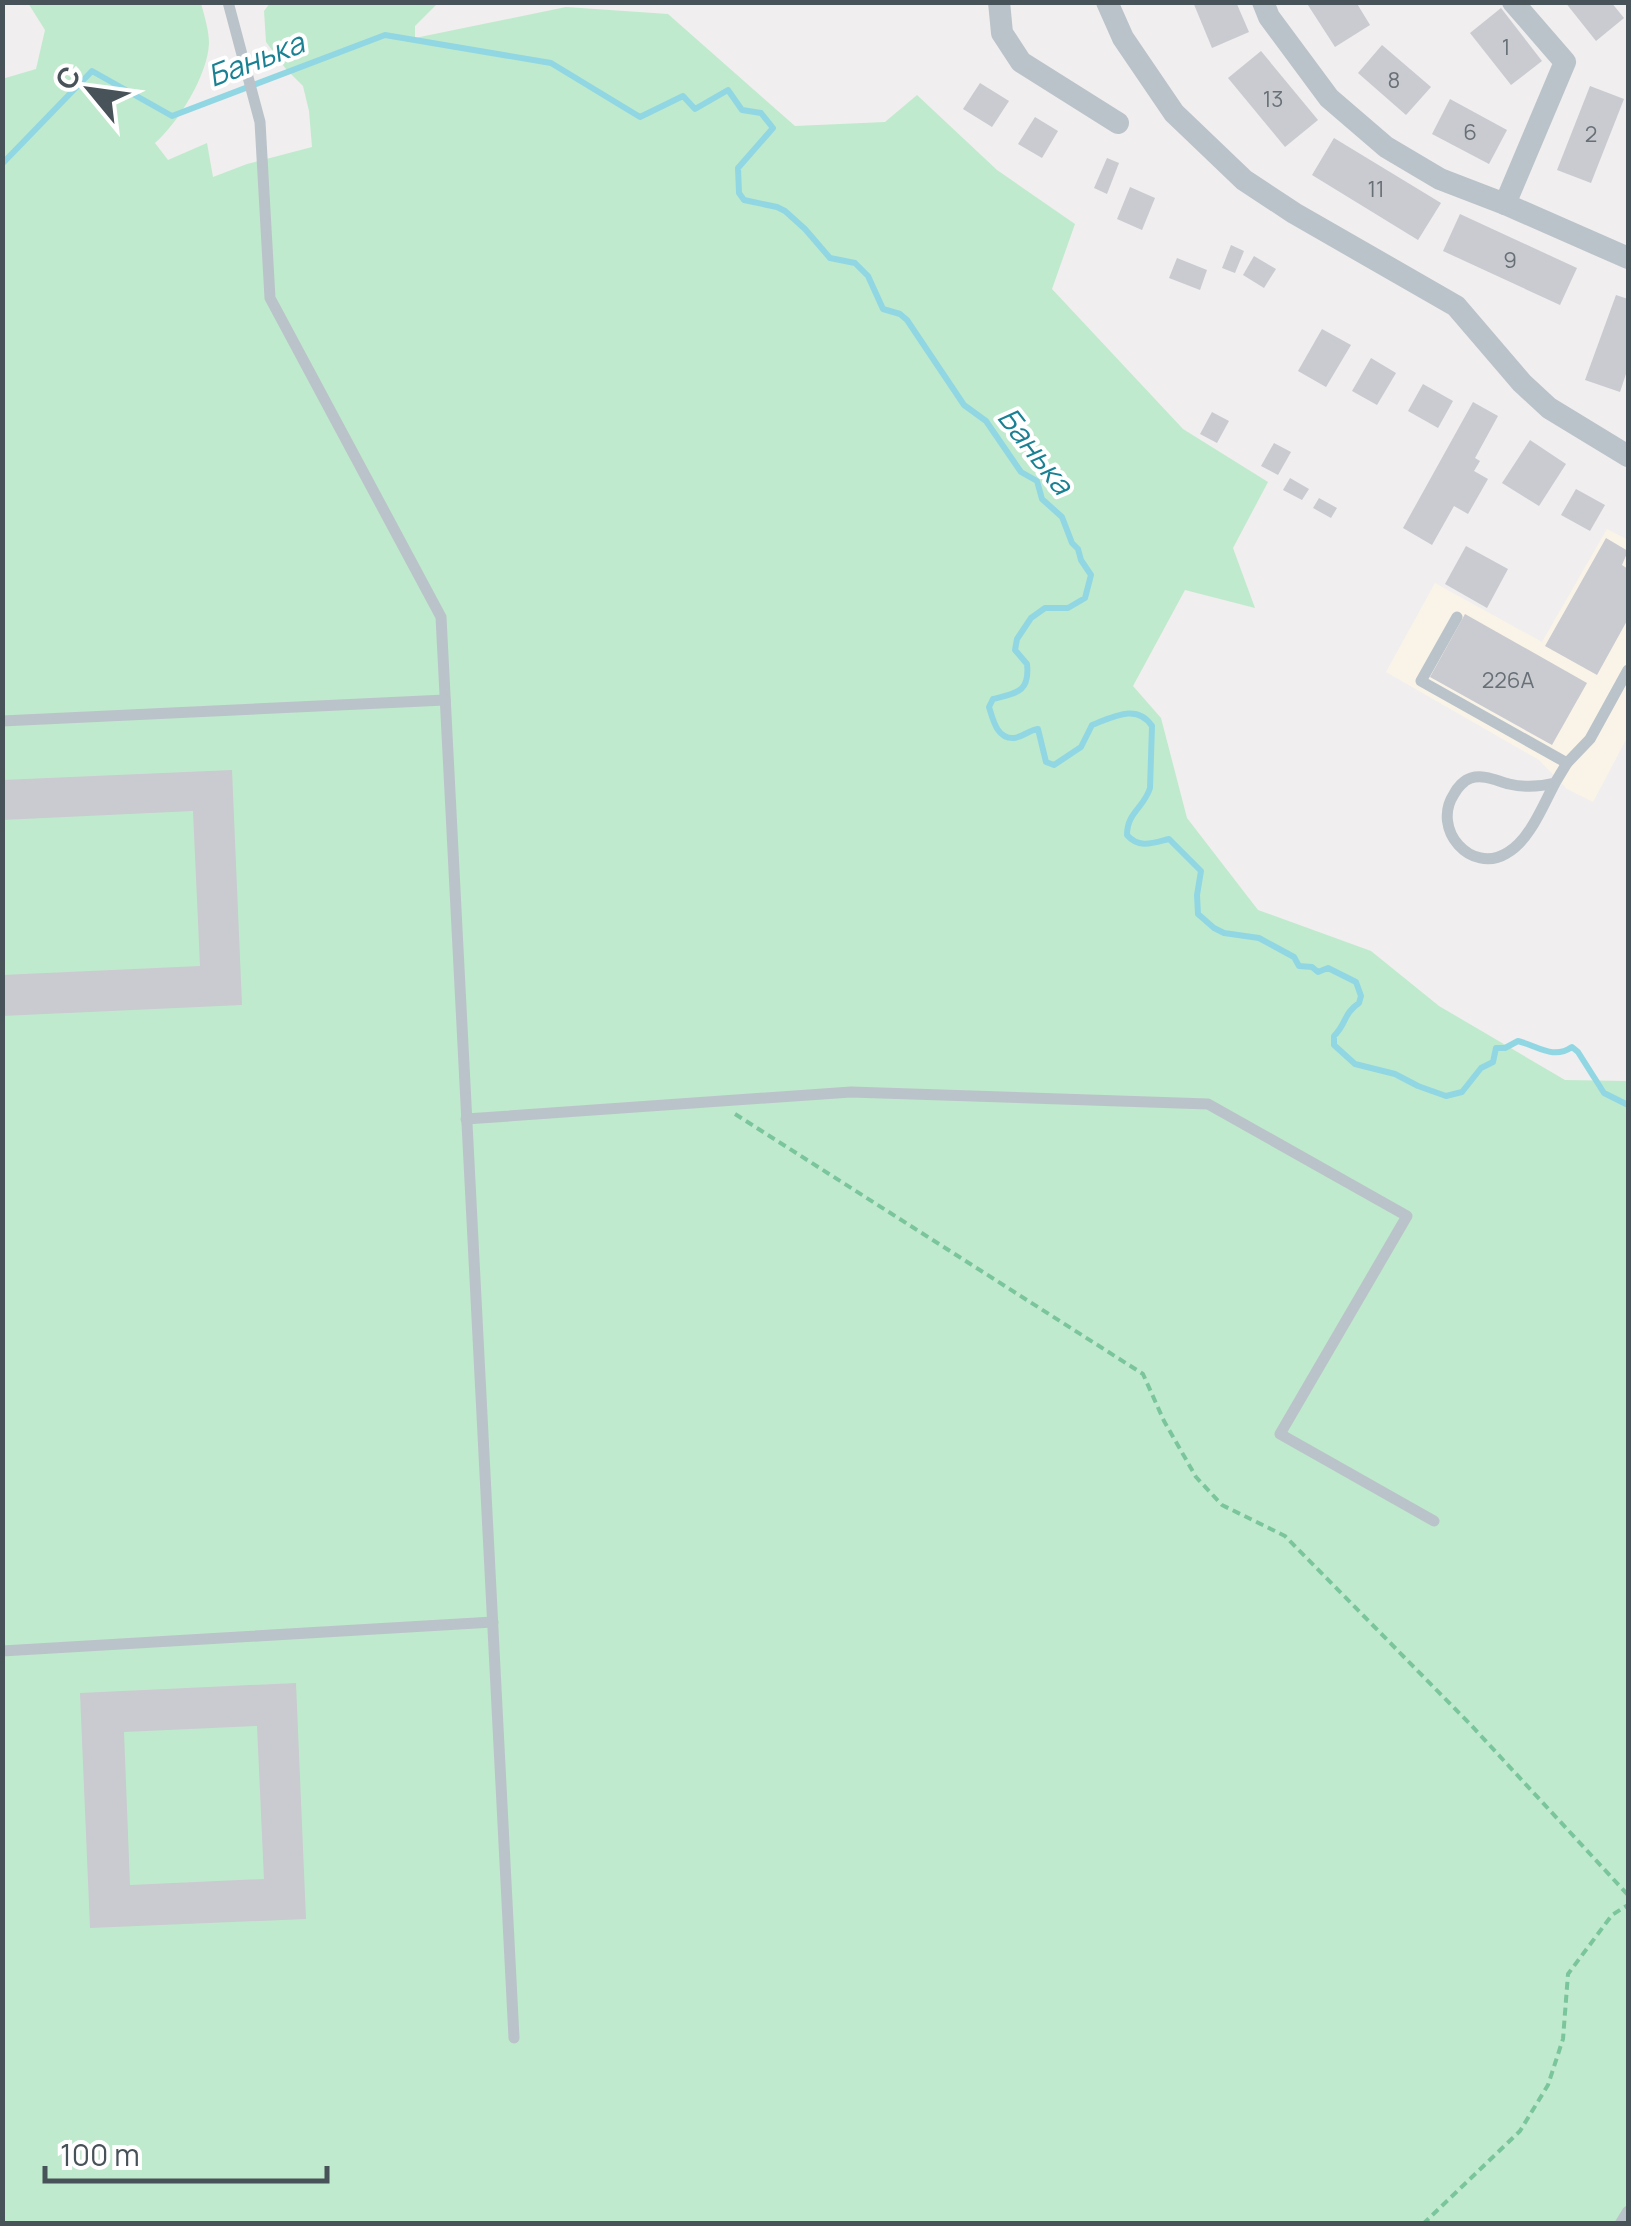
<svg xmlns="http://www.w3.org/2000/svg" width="1631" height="2226" viewBox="0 0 1631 2226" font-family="Manrope,sans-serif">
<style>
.commercial{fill:#faf4e8}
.green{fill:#c0eacd}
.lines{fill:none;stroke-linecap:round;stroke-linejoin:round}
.stream{stroke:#91d7e3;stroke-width:6}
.building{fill:#c9cbd0;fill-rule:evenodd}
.path{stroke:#7bc59c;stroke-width:4;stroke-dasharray:8 5;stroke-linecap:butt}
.service{stroke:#bac3c9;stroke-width:11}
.minor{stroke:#bac3c9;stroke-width:22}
.labels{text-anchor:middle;stroke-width:8;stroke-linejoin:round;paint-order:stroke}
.number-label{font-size:22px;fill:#687077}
.water-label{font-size:30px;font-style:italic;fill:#198193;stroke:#fff}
</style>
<rect width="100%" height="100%" fill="#f0eeee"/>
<polygon class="commercial" points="1607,529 1628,540 1628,736 1593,802 1567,789 1539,760 1386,672 1435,583 1542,642"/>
<path class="green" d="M28 3H201C204 15 209 30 209 43 208 75 178 123 155 143L168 160 207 143 213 177 247 164 312 147 309 111 303 86 286 69 266 42 264 11 270 3H438L415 26V38L566 7 668 14 795 126 885 122 917 95 997 170 1075 224 1052 289 1183 429 1268 482 1233 548 1255 608 1185 590 1133 686 1161 718 1187 818 1258 910 1371 951 1439 1006 1565 1080 1628 1081V2223L3 2224 2 79 36 69 45 30Z"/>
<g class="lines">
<path class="stream" d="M2 164 92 71 172 116 385 35 551 63 640 117 683 96 695 109 728 90 742 110 761 113 773 128 738 168 739 193 744 200 777 207 785 211 805 229 830 258 855 263 868 276 883 309 900 314 907 320 964 405 986 421 1021 472 1037 481 1042 499 1062 517 1072 543 1078 549 1081 560 1091 575 1085 598 1068 608H1045L1031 618 1017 639 1015 650 1027 664C1030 692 1017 693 993 699L989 707C993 720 997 739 1014 738 1023 737 1029 730 1038 729L1046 762 1054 765 1081 747 1092 725C1113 717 1137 703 1152 726L1150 788C1144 808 1127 812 1127 835 1139 849 1153 843 1169 839L1201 871 1197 895 1198 914 1214 928 1224 933 1259 938 1294 957 1299 966 1312 967 1318 972 1328 968 1356 982 1361 996 1359 1003C1343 1014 1347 1023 1334 1036V1045L1355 1064 1395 1074 1418 1086 1446 1096 1462 1092 1481 1068 1493 1062 1496 1048H1505L1518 1041C1538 1046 1553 1060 1572 1047L1578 1052 1604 1093 1628 1105"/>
</g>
<g class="building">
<polygon points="1193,2 1236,2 1249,32 1212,48"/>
<polygon points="1306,2 1356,2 1370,25 1335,47"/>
<polygon points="1565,2 1611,2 1624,18 1596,41"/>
<polygon points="1501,8 1542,61 1511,85 1470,33"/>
<polygon points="1382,45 1431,87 1406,115 1358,73"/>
<polygon points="1261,51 1318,120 1285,147 1228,78"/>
<polygon points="980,83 1009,101 992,127 963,109"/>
<polygon points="1590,86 1624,99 1591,183 1557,170"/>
<polygon points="1450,99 1507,130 1489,164 1432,134"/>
<polygon points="1035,117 1058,131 1042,158 1018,144"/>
<polygon points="1334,138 1441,203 1418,240 1312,175"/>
<polygon points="1107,158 1119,163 1107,194 1094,188"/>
<polygon points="1130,187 1155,198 1142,230 1117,219"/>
<polygon points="1460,214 1577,268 1560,305 1443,251"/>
<polygon points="1231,245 1244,251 1235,273 1222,268"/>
<polygon points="1254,256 1276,269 1264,288 1243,275"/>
<polygon points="1177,258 1207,270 1200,290 1169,278"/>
<polygon points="1616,295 1628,299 1628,368 1620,392 1585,380"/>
<polygon points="1322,329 1351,345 1326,387 1298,371"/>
<polygon points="1371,358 1396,373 1377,405 1352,391"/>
<polygon points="1423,384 1453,401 1438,428 1408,411"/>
<polygon points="1473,402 1498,416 1475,458 1480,461 1474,471 1488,479 1468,514 1454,506 1432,545 1403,528"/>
<polygon points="1212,412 1229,421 1217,443 1200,434"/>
<polygon points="1530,440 1566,464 1539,506 1502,483"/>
<polygon points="1274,443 1291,452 1278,475 1261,466"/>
<polygon points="1290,478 1309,489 1302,500 1283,490"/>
<polygon points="1576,489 1605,505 1590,531 1561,515"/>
<polygon points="1319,498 1337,508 1331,518 1313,508"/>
<polygon points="1606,538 1628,551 1622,565 1628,569 1628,619 1597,675 1545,646"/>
<polygon points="1466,546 1508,569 1487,608 1445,584"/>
<polygon points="1465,614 1587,683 1552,745 1430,677"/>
<polygon points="232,770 242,1005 2,1016 2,975 200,966 193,811 2,820 2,780"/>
<path d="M296 1683 306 1919 90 1928 80 1693ZM257 1726 264 1879 130 1885 124 1732Z"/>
</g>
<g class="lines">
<g class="path">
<polyline points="735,1114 1143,1374 1164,1421 1196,1477 1222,1505 1285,1536 1470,1724 1628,1895"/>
<polyline points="1423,2224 1520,2131 1548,2085 1563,2039 1568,1974 1612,1915 1628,1905"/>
</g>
<g class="service">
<polyline points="228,2 260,122 270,298 441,617 514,2038"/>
<polyline points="1457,617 1421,681 1567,763 1590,739 1628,670"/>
<polyline points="2,721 445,700"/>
<path d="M1555 783C1543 805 1530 840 1507 853 1471 875 1431 829 1454 794 1457 788 1464 780 1471 778 1484 774 1497 781 1509 784 1526 788 1539 787 1555 783L1567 763"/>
<polyline points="466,1119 851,1092 1208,1104 1407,1216 1280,1434 1434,1521"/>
<polyline points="2,1651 493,1622"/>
<polyline points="1620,2224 1628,2211"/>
</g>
<g class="minor">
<polyline points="999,2 1002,33 1021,62 1118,123"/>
<polyline points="1107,2 1123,38 1174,113 1244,180 1294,213 1456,306 1522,383 1549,408 1628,456"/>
<polyline points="1263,2 1269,17 1329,98 1386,147 1440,179 1505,204 1628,258"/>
<polyline points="1505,204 1565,62 1513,2"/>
</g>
</g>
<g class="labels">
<g class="number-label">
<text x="1506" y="55">1</text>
<text x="1394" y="88">8</text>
<text x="1273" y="107">13</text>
<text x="1470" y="140">6</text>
<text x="1591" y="142">2</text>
<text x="1376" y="197">11</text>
<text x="1510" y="268">9</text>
<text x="1508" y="688">226А</text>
</g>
<g class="water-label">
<text transform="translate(256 60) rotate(-21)" y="10">Банька</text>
<text transform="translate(1035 451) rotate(52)" y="10">Банька</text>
</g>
</g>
<rect width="1631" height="2226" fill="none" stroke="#485259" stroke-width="10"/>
<g transform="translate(90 90) rotate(299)" stroke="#ffffff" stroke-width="8" paint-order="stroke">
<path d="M0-8L18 38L0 25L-18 38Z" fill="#485259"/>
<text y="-15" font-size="28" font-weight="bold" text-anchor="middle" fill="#485259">С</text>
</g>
<path d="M45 2166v15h282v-15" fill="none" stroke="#485259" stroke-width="5"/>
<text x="60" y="2166" font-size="30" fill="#485259" stroke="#ffffff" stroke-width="8" paint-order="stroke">100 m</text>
</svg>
